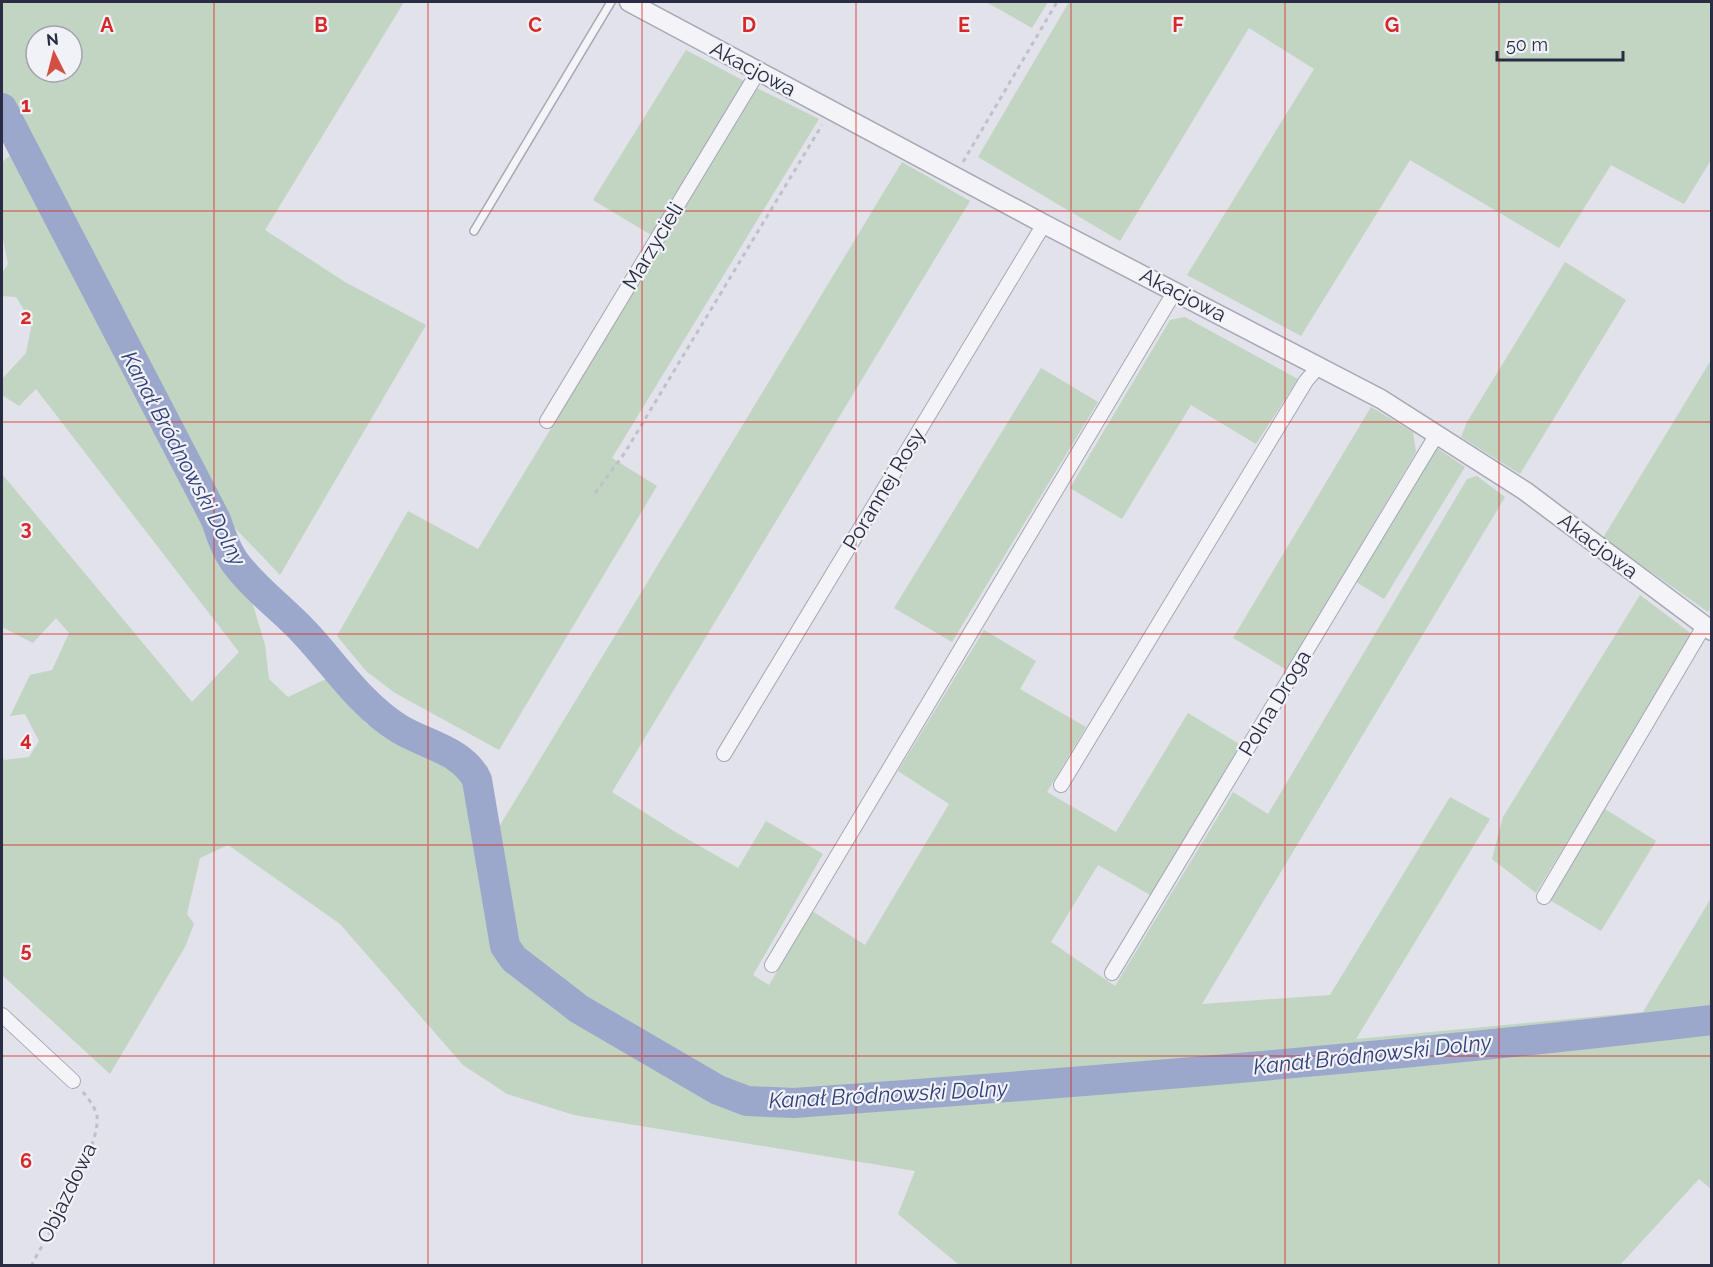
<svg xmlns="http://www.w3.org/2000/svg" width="1713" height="1267" viewBox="0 0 1713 1267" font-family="Raleway,sans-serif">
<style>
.green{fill:#c2d4c2;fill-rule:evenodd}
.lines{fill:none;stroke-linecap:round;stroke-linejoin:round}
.river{stroke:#9ba7cb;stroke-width:30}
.service-casing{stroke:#a6a8b5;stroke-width:10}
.minor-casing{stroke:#a6a8b5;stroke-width:16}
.tertiary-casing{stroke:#a6a8b5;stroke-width:21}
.path{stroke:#bfc0c9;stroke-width:3;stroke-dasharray:4.5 4.5;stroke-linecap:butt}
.service{stroke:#f4f4f8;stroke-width:7}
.minor{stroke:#f4f4f8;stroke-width:14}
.tertiary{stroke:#f4f4f8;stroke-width:18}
.grid{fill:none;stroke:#d62828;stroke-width:1.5;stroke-opacity:0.55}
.labels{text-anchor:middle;stroke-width:4.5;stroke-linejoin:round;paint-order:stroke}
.street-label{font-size:21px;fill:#292c43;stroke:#f1f2f7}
.water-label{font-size:22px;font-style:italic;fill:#313f78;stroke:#f1f2f7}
.grid-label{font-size:20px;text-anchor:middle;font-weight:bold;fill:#d62828;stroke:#f1f2f7;stroke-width:4.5;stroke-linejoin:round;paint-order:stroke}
</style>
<rect width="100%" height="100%" fill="#e1e2ea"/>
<g class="green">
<path d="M2 2H404L265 230 345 282 426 325 280 575 235 528 217 494 198 513 249 591 265 645 269 679 288 697 326 679 367 724 466 779 487 765 499 827 902 162 970 201 612 792 677 833 738 868 766 821 823 854 753 975 769 985 812 911 865 945 949 804 898 771 984 630 1036 661 1020 689 1086 727 1047 792 1116 832 1188 713 1241 745 1152 896 1098 865 1051 942 1115 986 1233 792 1268 814 1467 479 1477 476 1505 497 1202 1004 1330 995 1450 797 1490 819 1356 1039 1643 1012 1711 898V1189L1699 1179 1620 1265H959L898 1214 915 1171 574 1115 507 1094 463 1065 340 924 228 845 200 858 187 914 194 924 185 947 110 1074 2 975V753L4 760 29 757 39 741 25 714 10 716 30 675 52 670 69 633 56 618 33 643 2 627V474L192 702 239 652 36 389 19 406 2 395V379L26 353 32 323 16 297 2 296V273L8 264 2 234V162L12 154 2 133ZM36 36H72V72H36Z"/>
<polygon points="986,2 1048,2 1032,28"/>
<polygon points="1069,2 1711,2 1711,160 1684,204 1611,165 1559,248 1410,160 1301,336 1187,275 1314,69 1249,28 1120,241 978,157"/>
<polygon points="686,50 746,82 653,236 593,200"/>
<polygon points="757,88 819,119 612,458 657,486 499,750 395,693 366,671 337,636 408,511 478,549"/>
<polygon points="1565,262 1626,300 1520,474 1461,437 1467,422"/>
<polygon points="1185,317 1298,379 1256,444 1191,405 1122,519 1070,488 1170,320"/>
<polygon points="1711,360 1712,605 1708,612 1603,538"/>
<polygon points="1041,368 1098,402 952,642 894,608"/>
<polygon points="1371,407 1413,432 1416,452 1287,670 1233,638"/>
<polygon points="1437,448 1465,467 1384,599 1356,582"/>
<polygon points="1640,595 1693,635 1536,893 1492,859 1503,817"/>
<polygon points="1605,809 1656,841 1601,931 1550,900"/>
</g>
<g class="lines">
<path class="river" d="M2 108 216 520C221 535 225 548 234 561 253 588 283 609 305 633 335 665 361 705 398 728 423 744 463 750 477 780L505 946 514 959 579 1009 718 1090 747 1101 794 1103C1100 1081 1407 1056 1712 1020"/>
<defs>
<polyline id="service" points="474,231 611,2"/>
<g id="minor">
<polyline points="547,421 758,72"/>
<polyline points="724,754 1044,224"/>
<polyline points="1061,785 1306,381 1319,366"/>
<polyline points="1544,897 1704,626"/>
<polyline points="772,965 1175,291"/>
<polyline points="1112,973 1437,434"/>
<polyline points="2,1015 73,1081"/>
</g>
<polyline id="tertiary" points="629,2 1044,224 1381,399 1525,491 1712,631"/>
</defs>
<use href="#service" class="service-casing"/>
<use href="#minor" class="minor-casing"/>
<use href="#tertiary" class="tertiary-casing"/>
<g class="path">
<polyline points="963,162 1057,2"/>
<polyline points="595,493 624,454 822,125"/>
<path d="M31 1266C48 1234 101 1148 97 1116 95 1107 88 1098 83 1092"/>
</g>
<use href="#service" class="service"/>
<use href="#minor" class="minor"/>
<use href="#tertiary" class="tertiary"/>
</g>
<path class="grid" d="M214 2V1266M428 2V1266M642 2V1266M856 2V1266M1071 2V1266M1285 2V1266M1499 2V1266M2 211H1712M2 422H1712M2 634H1712M2 845H1712M2 1056H1712"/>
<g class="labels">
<g class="street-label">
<text transform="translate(753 69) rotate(28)" y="7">Akacjowa</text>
<text transform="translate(653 246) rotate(-59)" y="7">Marzycieli</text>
<text transform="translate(1183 295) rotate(27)" y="7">Akacjowa</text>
<text transform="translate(884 489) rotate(-59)" y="7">Porannej Rosy</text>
<text transform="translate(1598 546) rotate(37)" y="7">Akacjowa</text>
<text transform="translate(1275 703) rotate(-59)" y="7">Polna Droga</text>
<text transform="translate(67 1193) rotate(-64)" y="7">Objazdowa</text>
</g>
<g class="water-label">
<text transform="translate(184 458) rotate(62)" y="8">Kanał Bródnowski Dolny</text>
<text transform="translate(1372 1054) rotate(-6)" y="8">Kanał Bródnowski Dolny</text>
<text transform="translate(888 1094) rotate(-3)" y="8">Kanał Bródnowski Dolny</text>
</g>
</g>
<g class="grid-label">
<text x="107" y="32">A</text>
<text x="321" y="32">B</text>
<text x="535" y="32">C</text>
<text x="749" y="32">D</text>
<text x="964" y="32">E</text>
<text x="1178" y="32">F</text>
<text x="1392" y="32">G</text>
<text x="26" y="112">1</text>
<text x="26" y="324">2</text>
<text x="26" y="535">3</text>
<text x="26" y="746">4</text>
<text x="26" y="957">5</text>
<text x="26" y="1168">6</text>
</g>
<rect width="1713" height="1267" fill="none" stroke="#292c43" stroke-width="6"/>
<g transform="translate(54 54) rotate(354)"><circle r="28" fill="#f1f2f7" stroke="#a1a3af" stroke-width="1.5"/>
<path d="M0-4.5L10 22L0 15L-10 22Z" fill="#d34f42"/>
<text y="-9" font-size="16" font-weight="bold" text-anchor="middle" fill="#292c43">N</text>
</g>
<path d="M1497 51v9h126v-9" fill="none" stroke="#292c43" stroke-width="3"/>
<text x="1506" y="51" font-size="18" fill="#292c43" stroke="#f1f2f7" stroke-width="4.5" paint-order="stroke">50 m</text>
</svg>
